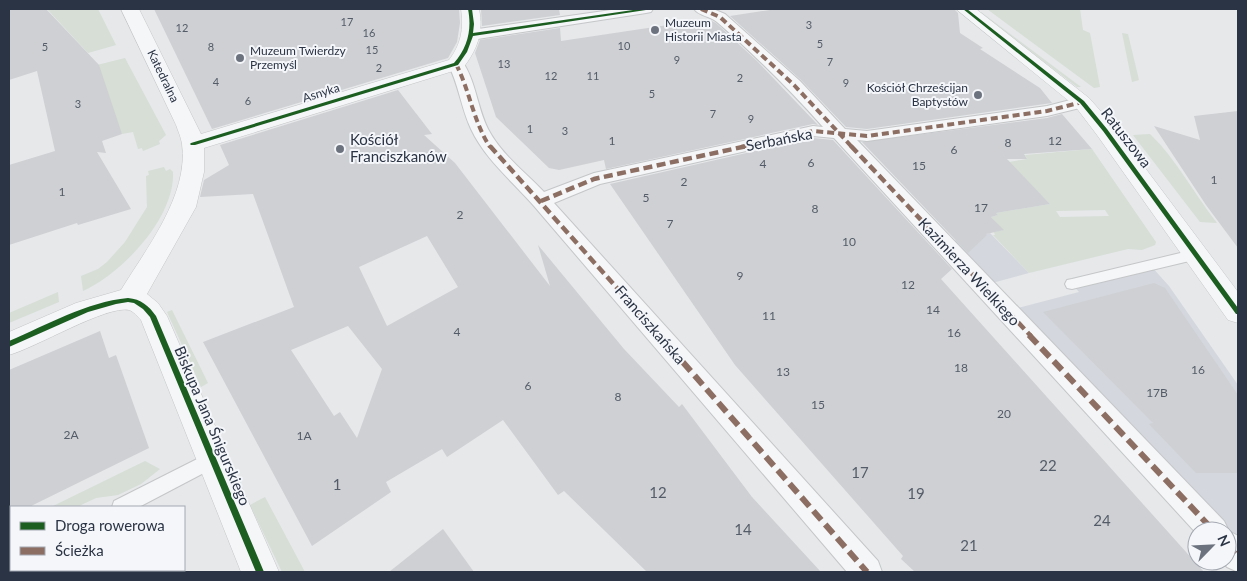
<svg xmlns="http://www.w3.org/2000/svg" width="1247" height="581" viewBox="0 0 1247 581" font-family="Lato,sans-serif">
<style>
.built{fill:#d4d7dd}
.green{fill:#d6ded6;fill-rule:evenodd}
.building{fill:#ced0d3;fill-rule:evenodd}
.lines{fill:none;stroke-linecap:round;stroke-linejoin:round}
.service-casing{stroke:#c4c6c8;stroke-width:2}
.pedestrian-casing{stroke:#c4c6c8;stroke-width:2}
.minor-casing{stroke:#c4c6c8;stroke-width:1}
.service{fill:#f5f6f7;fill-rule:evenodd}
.pedestrian{fill:#f5f6f7;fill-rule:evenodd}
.minor{fill:#f5f6f7;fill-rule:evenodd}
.quiet-far2{stroke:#8d6e63;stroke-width:4;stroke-dasharray:7 4;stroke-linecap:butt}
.quiet-far1{stroke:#8d6e63;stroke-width:4.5;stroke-dasharray:9 4.5;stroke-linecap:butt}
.quiet{stroke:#8d6e63;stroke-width:6;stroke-dasharray:12 6;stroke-linecap:butt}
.cycleway-casing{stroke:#f4f6f9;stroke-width:3}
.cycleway{fill:#1b5e20;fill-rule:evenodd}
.poi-dot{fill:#6c737f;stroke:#f4f6f9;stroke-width:2}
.labels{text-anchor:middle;stroke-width:4;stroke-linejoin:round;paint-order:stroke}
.far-number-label{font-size:11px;fill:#545c69}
.far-poi-label{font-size:12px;fill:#2b3445;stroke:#f4f6f9;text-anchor:start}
.far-street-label{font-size:12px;fill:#2b3445;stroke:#f4f6f9}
.number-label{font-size:12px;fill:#545c69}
.street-label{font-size:15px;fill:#2b3445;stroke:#f4f6f9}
.poi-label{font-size:15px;fill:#2b3445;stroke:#f4f6f9;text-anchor:start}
.near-number-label{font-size:15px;fill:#545c69}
</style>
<rect width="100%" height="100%" fill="#e6e8ea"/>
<g class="built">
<polygon points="990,233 1029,273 981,286 942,243"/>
<polygon points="1150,265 1169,286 1238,385 1238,557 1227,545 1227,531 1006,311 1079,292 1072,284"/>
</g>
<g class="green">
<polygon points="47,9 98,9 116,45 88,53"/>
<polygon points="987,9 1080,9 1083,30 1090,33 1100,87 1094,88"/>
<polygon points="978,12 981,12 1081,87 1077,87"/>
<polygon points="1122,33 1128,34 1139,80 1132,82"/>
<polygon points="125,58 166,135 159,141 160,144 143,151 142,148 138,149 133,132 122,134 119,128 97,65"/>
<path d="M1150 134C1177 160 1194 194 1217 223L1200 222 1133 135Z"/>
<path d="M1092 149 1156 242 1155 245 1142 250 1128 249 1029 273 993 235H995L994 232 1003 230 991 217 998 215 996 213 1050 204 1009 162 1027 159 1025 155ZM1105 210 1109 216 1060 217 1056 211Z"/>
<path d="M164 167 166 171 170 169 173 172C175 218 122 273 83 291L81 276 98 269 107 262 125 242 147 207 146 176 149 175 148 171Z"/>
<polygon points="58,292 59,302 9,323 9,313"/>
<polygon points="172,310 208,383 201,387 167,312"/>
<polygon points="145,461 160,469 141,484 118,495 96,498 77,507 51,507"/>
<polygon points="265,497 305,572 282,572 250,505"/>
</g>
<g class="building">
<polygon points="9,9 46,9 99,65 122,134 102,141 106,153 97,152 131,209 78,225 77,223 9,245 9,165 55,151 37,71 9,80"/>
<polygon points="154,9 459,9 460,23 457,42 448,58 212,129"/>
<polygon points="481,9 559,9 560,15 482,26"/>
<polygon points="776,9 954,9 958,13 960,33 983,48 980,49 1040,88 1052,103 867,129 846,127 801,80 730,16"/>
<polygon points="708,19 716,23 757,61 818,125 813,124 606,169 604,160 559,170 549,168 496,117 475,53 480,40 560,28 561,41"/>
<path d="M398 90 432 134 424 135 455 163 550 286 538 245 624 349 679 407 682 404 752 497 821 572H647L564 491 558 495 503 420 447 457 442 449 386 482 391 492 312 546 203 342 294 307 253 194 200 197 204 180 229 165 220 145ZM427 236 458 287 387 326 359 267ZM348 326 382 369 357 438 340 412 334 416 291 350Z"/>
<polygon points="1238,111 1238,248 1206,205 1154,126 1200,140 1194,116"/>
<polygon points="1062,114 1092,149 1024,154 1027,159 1007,159 1050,204 996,213 998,215 991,217 1004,230 986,234 987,235 968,253 862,142 1047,118"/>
<polygon points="813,138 833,140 952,269 941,279 1204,572 915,572 901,559 903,556 735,365 610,184"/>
<polygon points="1154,283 1165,288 1238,395 1238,473 1196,473 1149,424 1153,423 1043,312"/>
<polygon points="100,331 109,358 116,355 149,448 29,507 11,507 11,516 9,517 9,370"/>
<polygon points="443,529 474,572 389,572"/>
</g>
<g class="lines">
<defs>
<g id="service">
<polygon points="1197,249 1202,250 1204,254 1202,258 1072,289 1067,288 1065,284 1067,280 1072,279"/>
<polygon points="213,451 219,453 222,459 219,465 139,507 112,507 114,501"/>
<polygon points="29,570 49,570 48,572 28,572"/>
</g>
<g id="pedestrian">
<polygon points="618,9 653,9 651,12 646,13 471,40 466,38 463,35 466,32 471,30"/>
<path d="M694 9H713L725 14 800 81 845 129 867 131 1047 106 1082 97 1088 98 1091 102 1088 106 1047 116 867 141 857 140 1224 521 1229 531 1238 536V572L1227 567 1222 561H1227V531H1197V534L834 138 813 136 600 184 554 203 878 561 882 572H847L534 206C512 181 485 159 471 129 461 108 459 85 448 64L450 61H462C476 81 477 107 488 129 501 154 525 172 544 192L594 173 813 126 823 127C790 90 755 55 717 22 710 16 699 16 694 9Z"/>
</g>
<g id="minor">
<path d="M121 9H139L201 134 449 60C461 45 464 28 461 9H479C484 32 477 50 463 68L204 148V172L196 207 147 294 158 303 167 316 279 572H241L141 320C138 317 133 311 129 310 107 305 35 348 9 355V332L76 303 121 290C146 249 189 195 182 144 181 137 178 131 176 125Z"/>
<polygon points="956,9 976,9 1089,98 1113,125 1238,292 1238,323 1228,320 1097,135 1075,106"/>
</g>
</defs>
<use href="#service" class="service-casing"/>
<use href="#pedestrian" class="pedestrian-casing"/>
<use href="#minor" class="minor-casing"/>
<use href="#service" class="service"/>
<use href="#pedestrian" class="pedestrian"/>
<use href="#minor" class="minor"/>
<g class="quiet-far2">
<polyline points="701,9 720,17 794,85 852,147"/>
<path d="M456 64C470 91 473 121 490 147"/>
<polyline points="741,147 813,131 867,136 1047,111 1082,102"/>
</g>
<g class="quiet-far1">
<polyline points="490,146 660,336"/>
<polyline points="851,146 1031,336"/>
<polyline points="541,201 594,179 747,146"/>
</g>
<g class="quiet">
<polyline points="659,335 867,572"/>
<polyline points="1029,335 1214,531"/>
<polyline points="1227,545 1238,557"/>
</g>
<defs>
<g id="cycleway">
<path d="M468 9H472L474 24 473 33 640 9H648L646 10 473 36 467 52 458 65 195 145H191L190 144 191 143 454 63C468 47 472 29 468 9Z"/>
<polygon points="963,9 967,9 1084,101 1107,129 1238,308 1238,314 1236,314 1103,131 1080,103"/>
<path d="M128 298C141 299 149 306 156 316L264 572H256L150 317 143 309 134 303 128 302 116 304 88 312 9 347V341C47 325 86 302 128 298Z"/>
</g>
</defs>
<use href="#cycleway" class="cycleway-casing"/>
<use href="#cycleway" class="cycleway"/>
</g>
<g class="poi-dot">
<circle cx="655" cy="30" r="5"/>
<circle cx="240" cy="58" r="5"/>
<circle cx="978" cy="95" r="5"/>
<circle cx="340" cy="149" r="5"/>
</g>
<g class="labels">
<g class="far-number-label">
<text x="347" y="26">17</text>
<text x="809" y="29">3</text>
<text x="182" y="32">12</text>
<text x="369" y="37">16</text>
<text x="820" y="48">5</text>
<text x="624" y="50">10</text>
<text x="45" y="51">5</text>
<text x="211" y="51">8</text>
<text x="372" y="54">15</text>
<text x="677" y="64">9</text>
<text x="830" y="66">7</text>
<text x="504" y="68">13</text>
<text x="379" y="72">2</text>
<text x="551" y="80">12</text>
<text x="593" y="80">11</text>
<text x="740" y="82">2</text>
<text x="216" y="86">4</text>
<text x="846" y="87">9</text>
<text x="652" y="98">5</text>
<text x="248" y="105">6</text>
<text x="78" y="108">3</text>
<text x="713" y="118">7</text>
<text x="751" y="123">9</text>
<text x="530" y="133">1</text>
<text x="565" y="135">3</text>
</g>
<g class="far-poi-label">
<text x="665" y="27">Muzeum<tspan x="665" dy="14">Historii Miasta</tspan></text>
<text x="250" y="55">Muzeum Twierdzy<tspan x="250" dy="14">Przemyśl</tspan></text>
<text x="968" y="92" text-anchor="end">Kościół Chrześcijan<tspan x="968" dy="14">Baptystów</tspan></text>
</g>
<g class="far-street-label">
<text transform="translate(163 76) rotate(64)" y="4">Katedralna</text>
<text transform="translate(321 93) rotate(-17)" y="4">Asnyka</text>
</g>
<g class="number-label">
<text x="612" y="145">1</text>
<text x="1055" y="145">12</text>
<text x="1008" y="147">8</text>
<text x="954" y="154">6</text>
<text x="811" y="167">6</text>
<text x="763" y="168">4</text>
<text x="919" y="170">15</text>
<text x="1214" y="184">1</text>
<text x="684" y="186">2</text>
<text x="62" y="196">1</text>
<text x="646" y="202">5</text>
<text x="981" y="212">17</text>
<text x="815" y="213">8</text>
<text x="460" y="219">2</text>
<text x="670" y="228">7</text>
<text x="849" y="246">10</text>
<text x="740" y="280">9</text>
<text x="908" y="289">12</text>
<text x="933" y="314">14</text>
<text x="769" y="320">11</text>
<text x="457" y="336">4</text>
<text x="954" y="337">16</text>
<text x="961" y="372">18</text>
<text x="1198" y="374">16</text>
<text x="783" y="376">13</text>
<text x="528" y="390">6</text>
<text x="1157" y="397">17B</text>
<text x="618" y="401">8</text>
<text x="818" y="409">15</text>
<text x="1004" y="418">20</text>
<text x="71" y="439">2A</text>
<text x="304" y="440">1A</text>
</g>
<g class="street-label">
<text transform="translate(1126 138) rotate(52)" y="5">Ratuszowa</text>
<text transform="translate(779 140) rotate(-11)" y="5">Serbańska</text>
<text transform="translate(969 272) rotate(47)" y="5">Kazimierza Wielkiego</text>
<text transform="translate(650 325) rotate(49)" y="5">Franciszkańska</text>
<text transform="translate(212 426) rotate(67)" y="5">Biskupa Jana Śnigurskiego</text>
</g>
<g class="poi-label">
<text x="350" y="145">Kościół<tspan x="350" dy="17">Franciszkanów</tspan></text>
</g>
<g class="near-number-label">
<text x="1048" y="471">22</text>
<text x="860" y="478">17</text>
<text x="337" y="490">1</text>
<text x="658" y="498">12</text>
<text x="916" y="499">19</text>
<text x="1102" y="526">24</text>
<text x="743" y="535">14</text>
<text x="969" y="551">21</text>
</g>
</g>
<rect width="1247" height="581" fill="none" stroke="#2b3445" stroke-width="20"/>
<rect x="10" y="506" width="175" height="65" fill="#f4f6f9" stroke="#a4a8b1"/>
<rect x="20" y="522" width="25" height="8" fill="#1b5e20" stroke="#a4a8b1"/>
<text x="55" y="531" font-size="15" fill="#2b3445">Droga rowerowa</text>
<rect x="20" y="547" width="25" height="8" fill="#8d6e63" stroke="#a4a8b1"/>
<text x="55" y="556" font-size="15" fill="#2b3445">Ścieżka</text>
<g transform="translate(1212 546) rotate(66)"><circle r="24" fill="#f4f6f9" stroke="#a4a8b1"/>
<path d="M0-4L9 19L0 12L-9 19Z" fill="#6c737f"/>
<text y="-8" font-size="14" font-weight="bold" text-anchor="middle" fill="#2b3445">N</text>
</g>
</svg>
